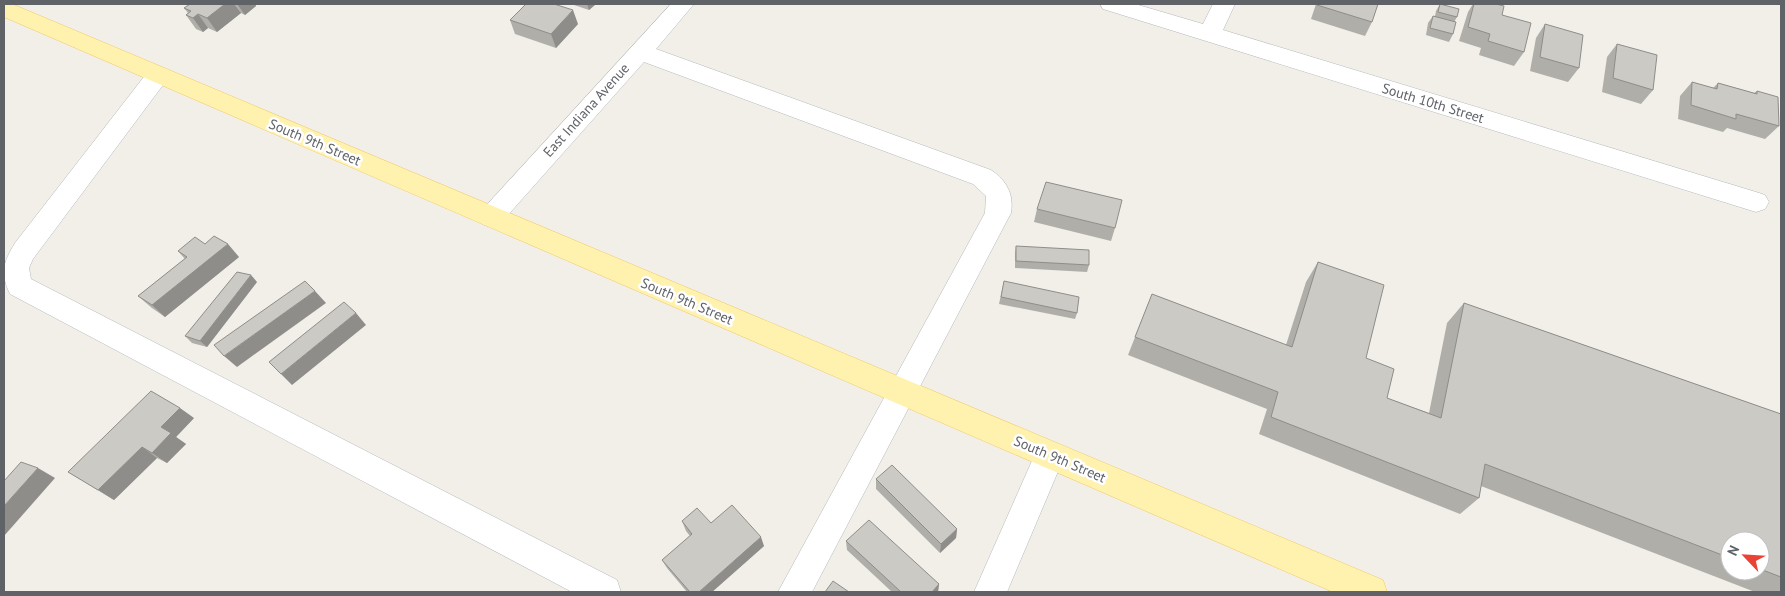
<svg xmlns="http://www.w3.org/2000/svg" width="1785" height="596" viewBox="0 0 1785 596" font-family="'PT Sans',sans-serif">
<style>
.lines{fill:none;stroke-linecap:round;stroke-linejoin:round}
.minor-casing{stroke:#b5b8bc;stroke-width:1}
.major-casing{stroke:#f2c960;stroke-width:1}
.minor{fill:#fff;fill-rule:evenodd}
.major{fill:#fff2af;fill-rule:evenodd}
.wall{fill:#afaea9;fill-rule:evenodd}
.shaded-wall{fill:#8f8d8a}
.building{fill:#cccac5;stroke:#8f8d8a}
.labels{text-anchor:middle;stroke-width:5;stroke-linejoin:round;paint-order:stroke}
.street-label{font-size:14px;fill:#5f6368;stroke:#fff}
</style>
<rect width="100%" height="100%" fill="#f1efe8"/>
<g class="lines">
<defs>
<g id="minor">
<path d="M671 4H694L656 49 991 170C1007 181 1014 194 1011 213L812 592H778L985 213 986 196 973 184 644 62 500 224 491 227 482 224 478 217 482 210Z"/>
<polygon points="1100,4 1135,4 1203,24 1213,4 1235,4 1223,30 1756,192 1765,195 1769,202 1765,209 1756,212 1103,9"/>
<path d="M158 67 166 69 170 75 166 81 33 259 29 268 31 279 617 580 621 592H572L10 294C0 273 3 263 15 243L150 69Z"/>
<polygon points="1050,441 1061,445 1065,455 1007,592 974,592 1039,445"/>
</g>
<polygon id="major" points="4,4 12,4 1383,580 1387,592 1333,592 4,17"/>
</defs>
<use href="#minor" class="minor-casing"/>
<use href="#major" class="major-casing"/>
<use href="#minor" class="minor"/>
<use href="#major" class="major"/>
</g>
<g class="wall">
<polygon points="190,4 255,4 256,6 245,15 241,13 217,32 208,28 203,32 196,29 186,15 188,13 184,8"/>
<polygon points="571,4 596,4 589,10"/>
<polygon points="1316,4 1378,4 1372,22 1365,36 1311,19"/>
<polygon points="1440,4 1457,17 1454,22 1453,34 1449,42 1426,35 1428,23 1433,16 1435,16 1436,11"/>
<polygon points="1473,4 1496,4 1524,52 1514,66 1479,55 1481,48 1459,41 1468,12"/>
<polygon points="510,20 578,24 556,48 515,34"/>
<polygon points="1545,24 1579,68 1568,82 1530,71 1536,38"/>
<polygon points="1617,44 1653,90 1641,104 1602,92 1607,57"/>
<polygon points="1692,82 1713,88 1718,83 1754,93 1757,91 1779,126 1765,139 1727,128 1723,132 1678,119 1680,96"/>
<polygon points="1037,209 1115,228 1111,241 1034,222"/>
<polygon points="205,244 239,257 165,317 152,308 138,296 185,259 178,251"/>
<polygon points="1016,246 1089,265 1087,272 1015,268 1015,253"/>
<path d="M1318 262 1366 358 1387 398 1429 413 1447 323 1464 303 1781 414V592H1755L1481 486 1479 498 1460 514 1259 434 1267 409 1128 355 1152 294 1286 345 1306 282ZM1730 541H1760V571H1730Z"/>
<polygon points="1004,281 1077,313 1075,319 999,304"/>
<polygon points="257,282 207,347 192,343 185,336"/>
<polygon points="194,418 176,437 186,444 167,463 157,458 114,500 68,472"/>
<polygon points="876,479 957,529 956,538 940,553 876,489"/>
<polygon points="682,521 711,523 764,546 712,592 687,592 667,568 662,560 690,536 686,531"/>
<polygon points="846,541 939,584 938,592 892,592 847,550"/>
</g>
<g class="shaded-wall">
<polygon points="225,4 234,4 241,13 217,32 207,18"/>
<polygon points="237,4 255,4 256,6 245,15"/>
<polygon points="587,4 596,4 589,10"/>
<polygon points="573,10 578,24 556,48 551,34"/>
<polygon points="198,14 208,28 203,32 193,18"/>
<polygon points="228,244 239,257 165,317 152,305"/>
<polygon points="251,275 257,282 207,347 200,341"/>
<polygon points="315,291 326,303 237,367 224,356"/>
<polygon points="356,313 366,325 292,385 281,374"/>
<polygon points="180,408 194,418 176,437 186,444 167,463 152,453 161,427"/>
<polygon points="142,447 157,458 114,500 98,490"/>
<polygon points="38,468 55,478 4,536 4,506"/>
<polygon points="957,529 956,538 940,553 941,544"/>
<polygon points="761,537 764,546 712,592 699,592"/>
<polygon points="939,584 938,592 932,592"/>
</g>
<g class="building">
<polygon points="190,4 225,4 207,18 198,14 193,18 186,15 191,11 184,8"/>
<polygon points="526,4 554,4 573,10 551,34 510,20"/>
<polygon points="1317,4 1378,4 1372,22 1317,5"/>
<polygon points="1440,4 1459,9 1457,17 1438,12"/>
<polygon points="1474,4 1496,4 1504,6 1502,15 1531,23 1524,52 1488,41 1490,34 1468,27"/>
<polygon points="1433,16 1456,22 1453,34 1430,28"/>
<polygon points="1545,24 1583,35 1579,68 1540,57"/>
<polygon points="1617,44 1657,55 1653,90 1613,78"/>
<polygon points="1692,82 1717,89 1718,83 1757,94 1757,91 1778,97 1779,126 1736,114 1736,119 1691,105"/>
<polygon points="1046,182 1122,200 1115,228 1037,209"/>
<polygon points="214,236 228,244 152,305 138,296 187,257 178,251 195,237 205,244"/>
<polygon points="1016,246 1089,250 1089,265 1016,261"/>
<polygon points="1318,262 1384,285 1366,358 1394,369 1387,398 1441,418 1464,303 1781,414 1781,577 1760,569 1760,541 1730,541 1730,558 1485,464 1479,498 1271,417 1278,392 1135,337 1152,294 1292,347"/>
<polygon points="237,272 251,275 200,341 185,336"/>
<polygon points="305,281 315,291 224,356 214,345"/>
<polygon points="1004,281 1079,297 1077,313 1001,297"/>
<polygon points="344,302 356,313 281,374 269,362"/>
<polygon points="151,391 180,408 161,427 171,433 152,453 142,447 98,490 68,472"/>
<polygon points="21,462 38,468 4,506 4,481"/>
<polygon points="892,465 957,529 941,544 876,479"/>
<polygon points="732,505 761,537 699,592 690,592 662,560 692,534 682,521 697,508 711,523"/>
<polygon points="869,520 939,584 932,592 901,592 846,541"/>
<polygon points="833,581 849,592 825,592"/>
</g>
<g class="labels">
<g class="street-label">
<text transform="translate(1433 103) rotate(17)" y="5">South 10th Street</text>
<text transform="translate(586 110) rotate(-48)" y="5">East Indiana Avenue</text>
<text transform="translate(315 142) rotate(23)" y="5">South 9th Street</text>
<text transform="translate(687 301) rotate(23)" y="5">South 9th Street</text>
<text transform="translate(1060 459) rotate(23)" y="5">South 9th Street</text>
</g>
</g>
<rect width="1785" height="596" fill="none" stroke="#5f6368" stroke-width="10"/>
<g transform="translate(1745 556) rotate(295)"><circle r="24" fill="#ffffff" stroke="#bfc1c3"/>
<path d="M0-4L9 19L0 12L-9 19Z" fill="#ea4335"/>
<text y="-8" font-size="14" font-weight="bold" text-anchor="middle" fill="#5f6368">N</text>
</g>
</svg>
